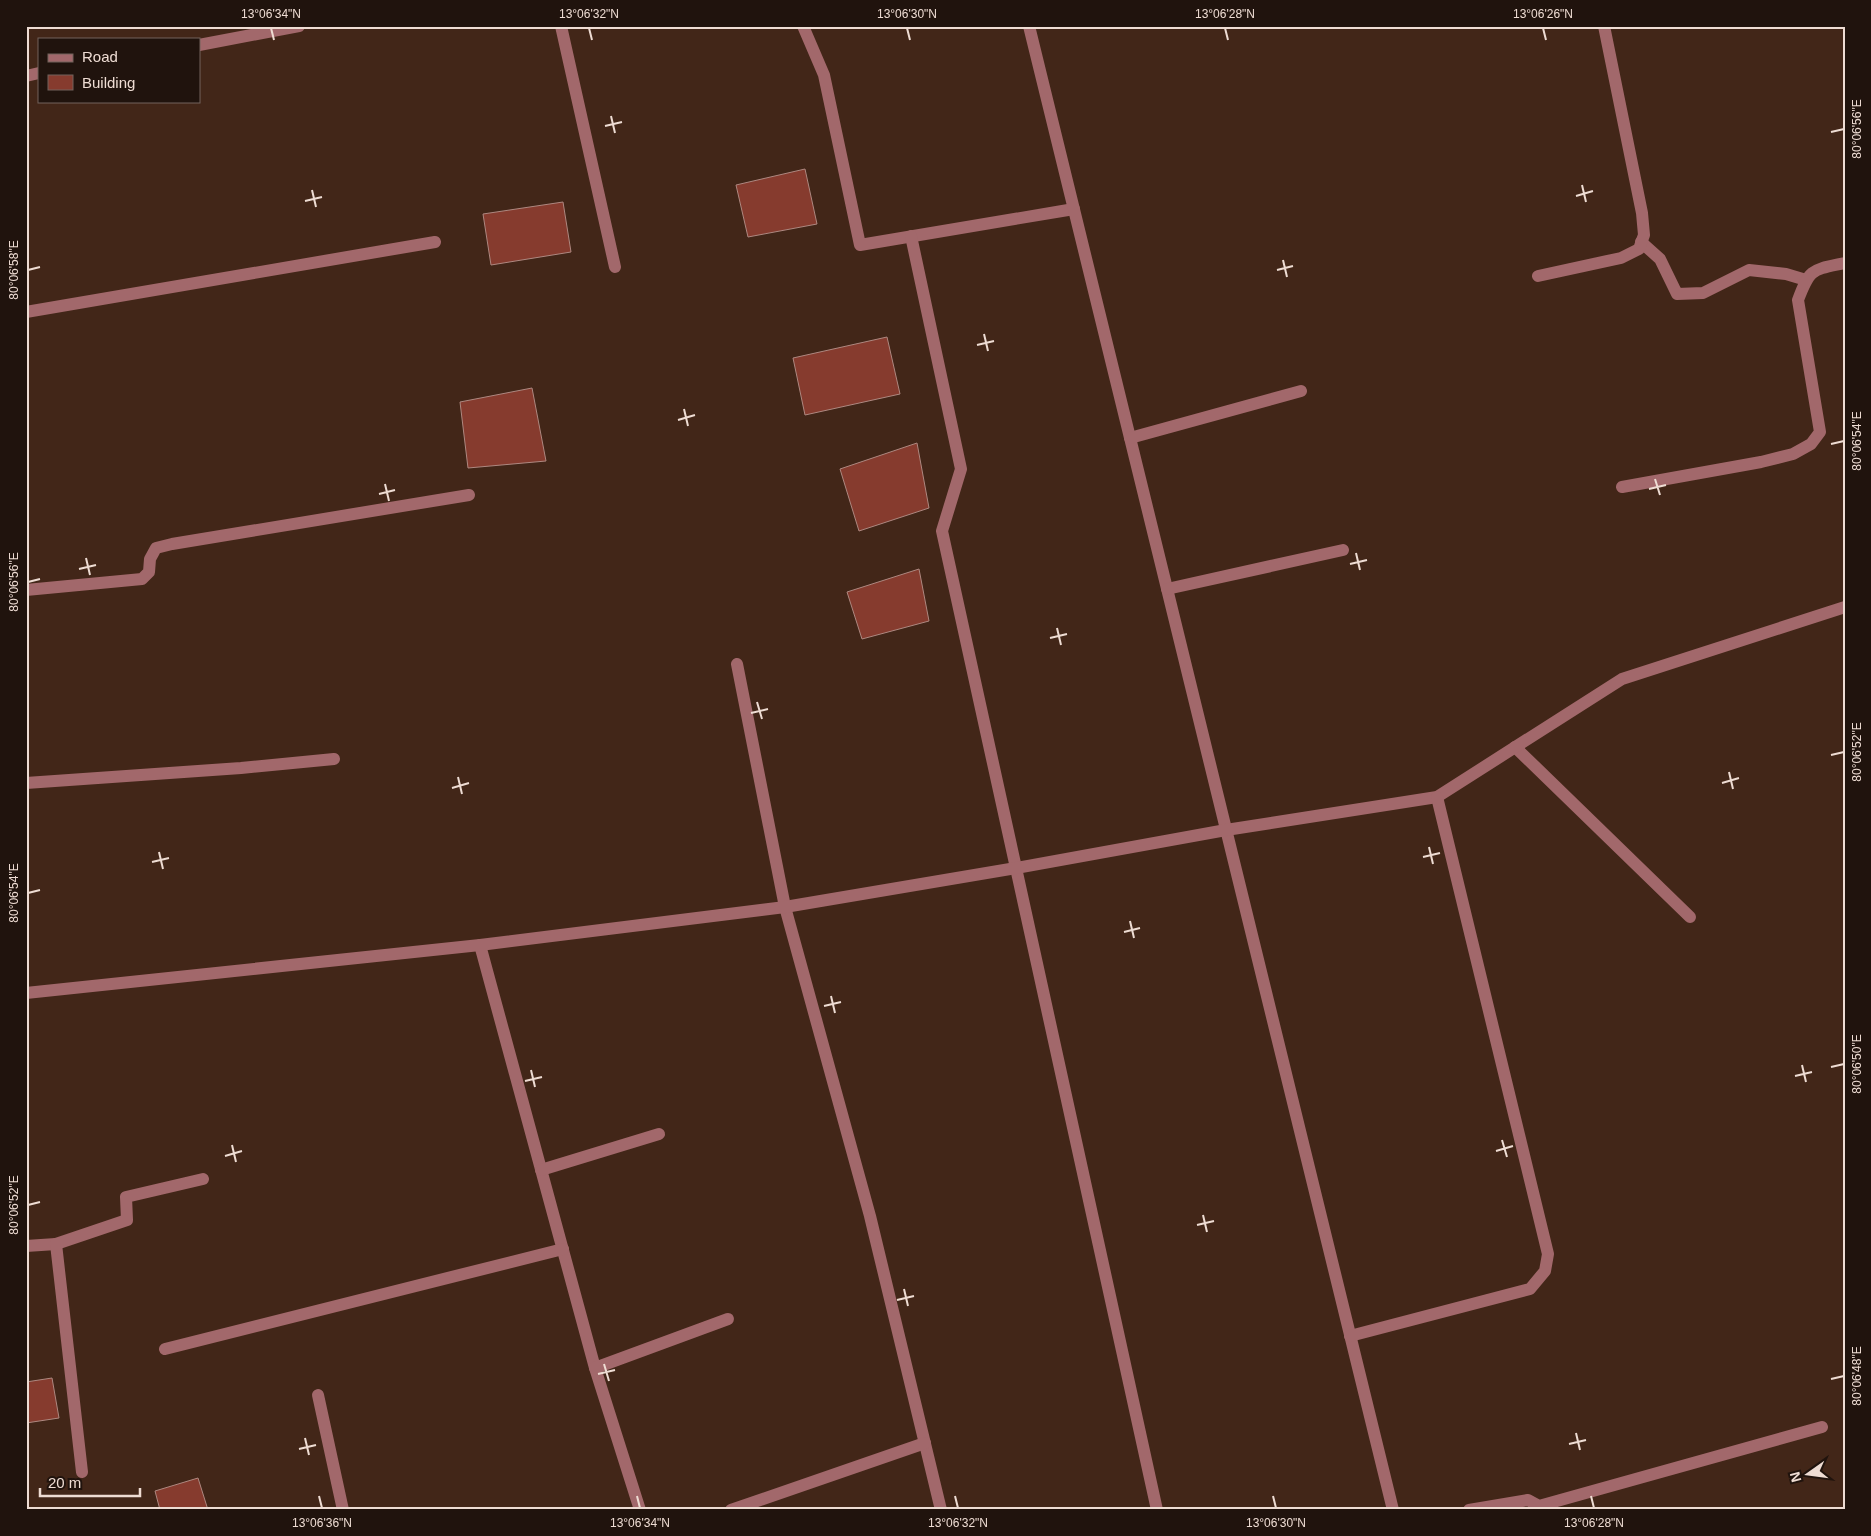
<svg xmlns="http://www.w3.org/2000/svg" width="1871" height="1536" viewBox="0 0 1871 1536" font-family="Helvetica,sans-serif">
<style>
.building{fill:#863b2e;stroke:#ae8880}
.lines{fill:none;stroke-linecap:round;stroke-linejoin:round}
.minor{stroke:#a2686b;stroke-width:12}
.ticks{fill:none;stroke:#eedcd3;stroke-width:2}
.neatline{fill:none;stroke:#eedcd3;stroke-width:2}
.ticks-label{font-size:12px;text-anchor:middle;fill:#eedcd3}
</style>
<rect width="100%" height="100%" fill="#422618"/>
<g class="building">
<polygon points="805,169 817,224 748,237 736,185"/>
<polygon points="563,202 571,252 491,265 483,214"/>
<polygon points="887,337 900,394 805,415 793,358"/>
<polygon points="532,388 546,461 468,468 460,402"/>
<polygon points="917,443 929,508 859,531 840,469"/>
<polygon points="919,569 929,621 862,639 847,592"/>
<polygon points="52,1378 59,1418 26,1423 26,1382"/>
<polygon points="198,1478 208,1510 160,1510 155,1491"/>
</g>
<g class="lines">
<g class="minor">
<polyline points="561,26 615,267"/>
<polyline points="803,26 824,75 860,245 1074,209"/>
<polyline points="1029,26 1393,1510"/>
<polyline points="199,45 299,26"/>
<polyline points="26,76 39,73"/>
<polyline points="911,236 961,469 942,531 1157,1510"/>
<polyline points="1641,242 1660,259 1677,294 1703,293 1749,270 1786,274 1806,280"/>
<polyline points="1538,276 1621,258 1639,249 1644,235 1642,213 1604,26"/>
<polyline points="26,312 435,242"/>
<polyline points="1130,438 1301,391"/>
<path d="M1622 487 1761 462 1793 454 1811 444 1820 432 1798 300C1810 268 1812 270 1845 263"/>
<polyline points="1167,589 1343,550"/>
<polyline points="26,590 142,579 149,572 150,559 156,548 172,544 469,495"/>
<polyline points="737,664 785,907 870,1216 941,1510"/>
<polyline points="1515,747 1690,917"/>
<polyline points="26,783 241,768 334,759"/>
<polyline points="480,945 595,1368 640,1510"/>
<polyline points="26,993 480,945 785,907 1016,868 1226,830 1437,797 1622,679 1845,607"/>
<polyline points="541,1170 659,1134"/>
<polyline points="26,1246 56,1244"/>
<polyline points="1350,1336 1530,1289 1545,1271 1548,1254 1437,797"/>
<polyline points="165,1349 563,1249"/>
<polyline points="595,1368 728,1319"/>
<polyline points="318,1395 343,1510"/>
<polyline points="82,1472 56,1244 127,1220 126,1197 203,1179"/>
<polyline points="731,1510 925,1443"/>
<polyline points="1469,1510 1528,1500 1539,1506 1822,1427"/>
</g>
</g>
<path class="ticks" d="M271 28 274 40M589 28 592 40M907 28 910 40M1225 28 1228 40M1543 28 1546 40M611 116 615 133M605 126 622 122M1831 132 1844 129M1582 185 1586 202M312 190 316 207M1576 196 1593 191M305 201 322 197M1283 260 1287 277M28 270 40 267M1277 270 1293 266M984 334 988 351M977 345 994 341M684 409 688 426M678 420 695 415M1831 444 1844 441M1655 479 1660 495M385 484 389 501M1649 489 1666 485M379 494 395 490M1356 553 1360 570M86 558 90 575M1350 564 1367 560M79 569 96 565M28 582 40 579M1057 628 1061 645M1050 638 1067 634M757 702 762 719M751 713 768 709M1831 755 1844 752M1729 772 1733 789M458 777 462 794M1722 783 1739 778M452 788 469 783M1429 847 1433 864M159 852 163 869M1423 857 1440 853M152 862 169 858M28 893 40 890M1130 921 1134 938M1124 932 1140 928M831 996 835 1013M824 1006 841 1002M1802 1065 1806 1082M1831 1067 1844 1064M531 1070 535 1087M1795 1076 1812 1072M525 1081 542 1077M1502 1140 1507 1157M232 1145 236 1162M1496 1151 1513 1146M225 1156 242 1151M28 1205 40 1202M1203 1215 1207 1232M1197 1225 1214 1221M904 1289 908 1306M897 1300 914 1296M604 1364 609 1381M598 1374 615 1370M1831 1379 1844 1376M1576 1433 1580 1450M305 1438 309 1455M1569 1444 1586 1440M299 1449 316 1445M319 1496 322 1508M637 1496 640 1508M955 1496 958 1508M1273 1496 1276 1508M1591 1496 1594 1508"/>
<rect width="1871" height="1536" fill="none" stroke="#20130d" stroke-width="55"/>
<rect x="38" y="38" width="162" height="65" fill="#20130d" stroke="#72635c"/>
<rect x="48" y="54" width="25" height="8" fill="#a2686b" stroke="#72635c"/>
<text x="82" y="62" font-size="15" fill="#eedcd3">Road</text>
<rect x="48" y="75" width="25" height="15" fill="#863b2e" stroke="#72635c"/>
<text x="82" y="88" font-size="15" fill="#eedcd3">Building</text>
<g transform="translate(1808 1474) rotate(256)" stroke="#20130d" stroke-width="4" paint-order="stroke">
<path d="M0-4L9 19L0 12L-9 19Z" fill="#eedcd3"/>
<text y="-8" font-size="14" font-weight="bold" text-anchor="middle" fill="#eedcd3">N</text>
</g>
<path d="M40 1488v8h100v-8" fill="none" stroke="#eedcd3" stroke-width="2.5"/>
<text x="48" y="1488" font-size="15" fill="#eedcd3" stroke="#20130d" stroke-width="4" paint-order="stroke">20 m</text>
<rect x="28" y="28" width="1816" height="1480" class="neatline"/>
<g class="ticks-label">
<text x="271" y="18">13°06'34"N</text>
<text x="589" y="18">13°06'32"N</text>
<text x="907" y="18">13°06'30"N</text>
<text x="1225" y="18">13°06'28"N</text>
<text x="1543" y="18">13°06'26"N</text>
<text transform="translate(1857 129) rotate(-90)" y="4">80°06'56"E</text>
<text transform="translate(14 270) rotate(-90)" y="4">80°06'58"E</text>
<text transform="translate(1857 441) rotate(-90)" y="4">80°06'54"E</text>
<text transform="translate(14 582) rotate(-90)" y="4">80°06'56"E</text>
<text transform="translate(1857 752) rotate(-90)" y="4">80°06'52"E</text>
<text transform="translate(14 893) rotate(-90)" y="4">80°06'54"E</text>
<text transform="translate(1857 1064) rotate(-90)" y="4">80°06'50"E</text>
<text transform="translate(14 1205) rotate(-90)" y="4">80°06'52"E</text>
<text transform="translate(1857 1376) rotate(-90)" y="4">80°06'48"E</text>
<text x="322" y="1527">13°06'36"N</text>
<text x="640" y="1527">13°06'34"N</text>
<text x="958" y="1527">13°06'32"N</text>
<text x="1276" y="1527">13°06'30"N</text>
<text x="1594" y="1527">13°06'28"N</text>
</g>
</svg>
